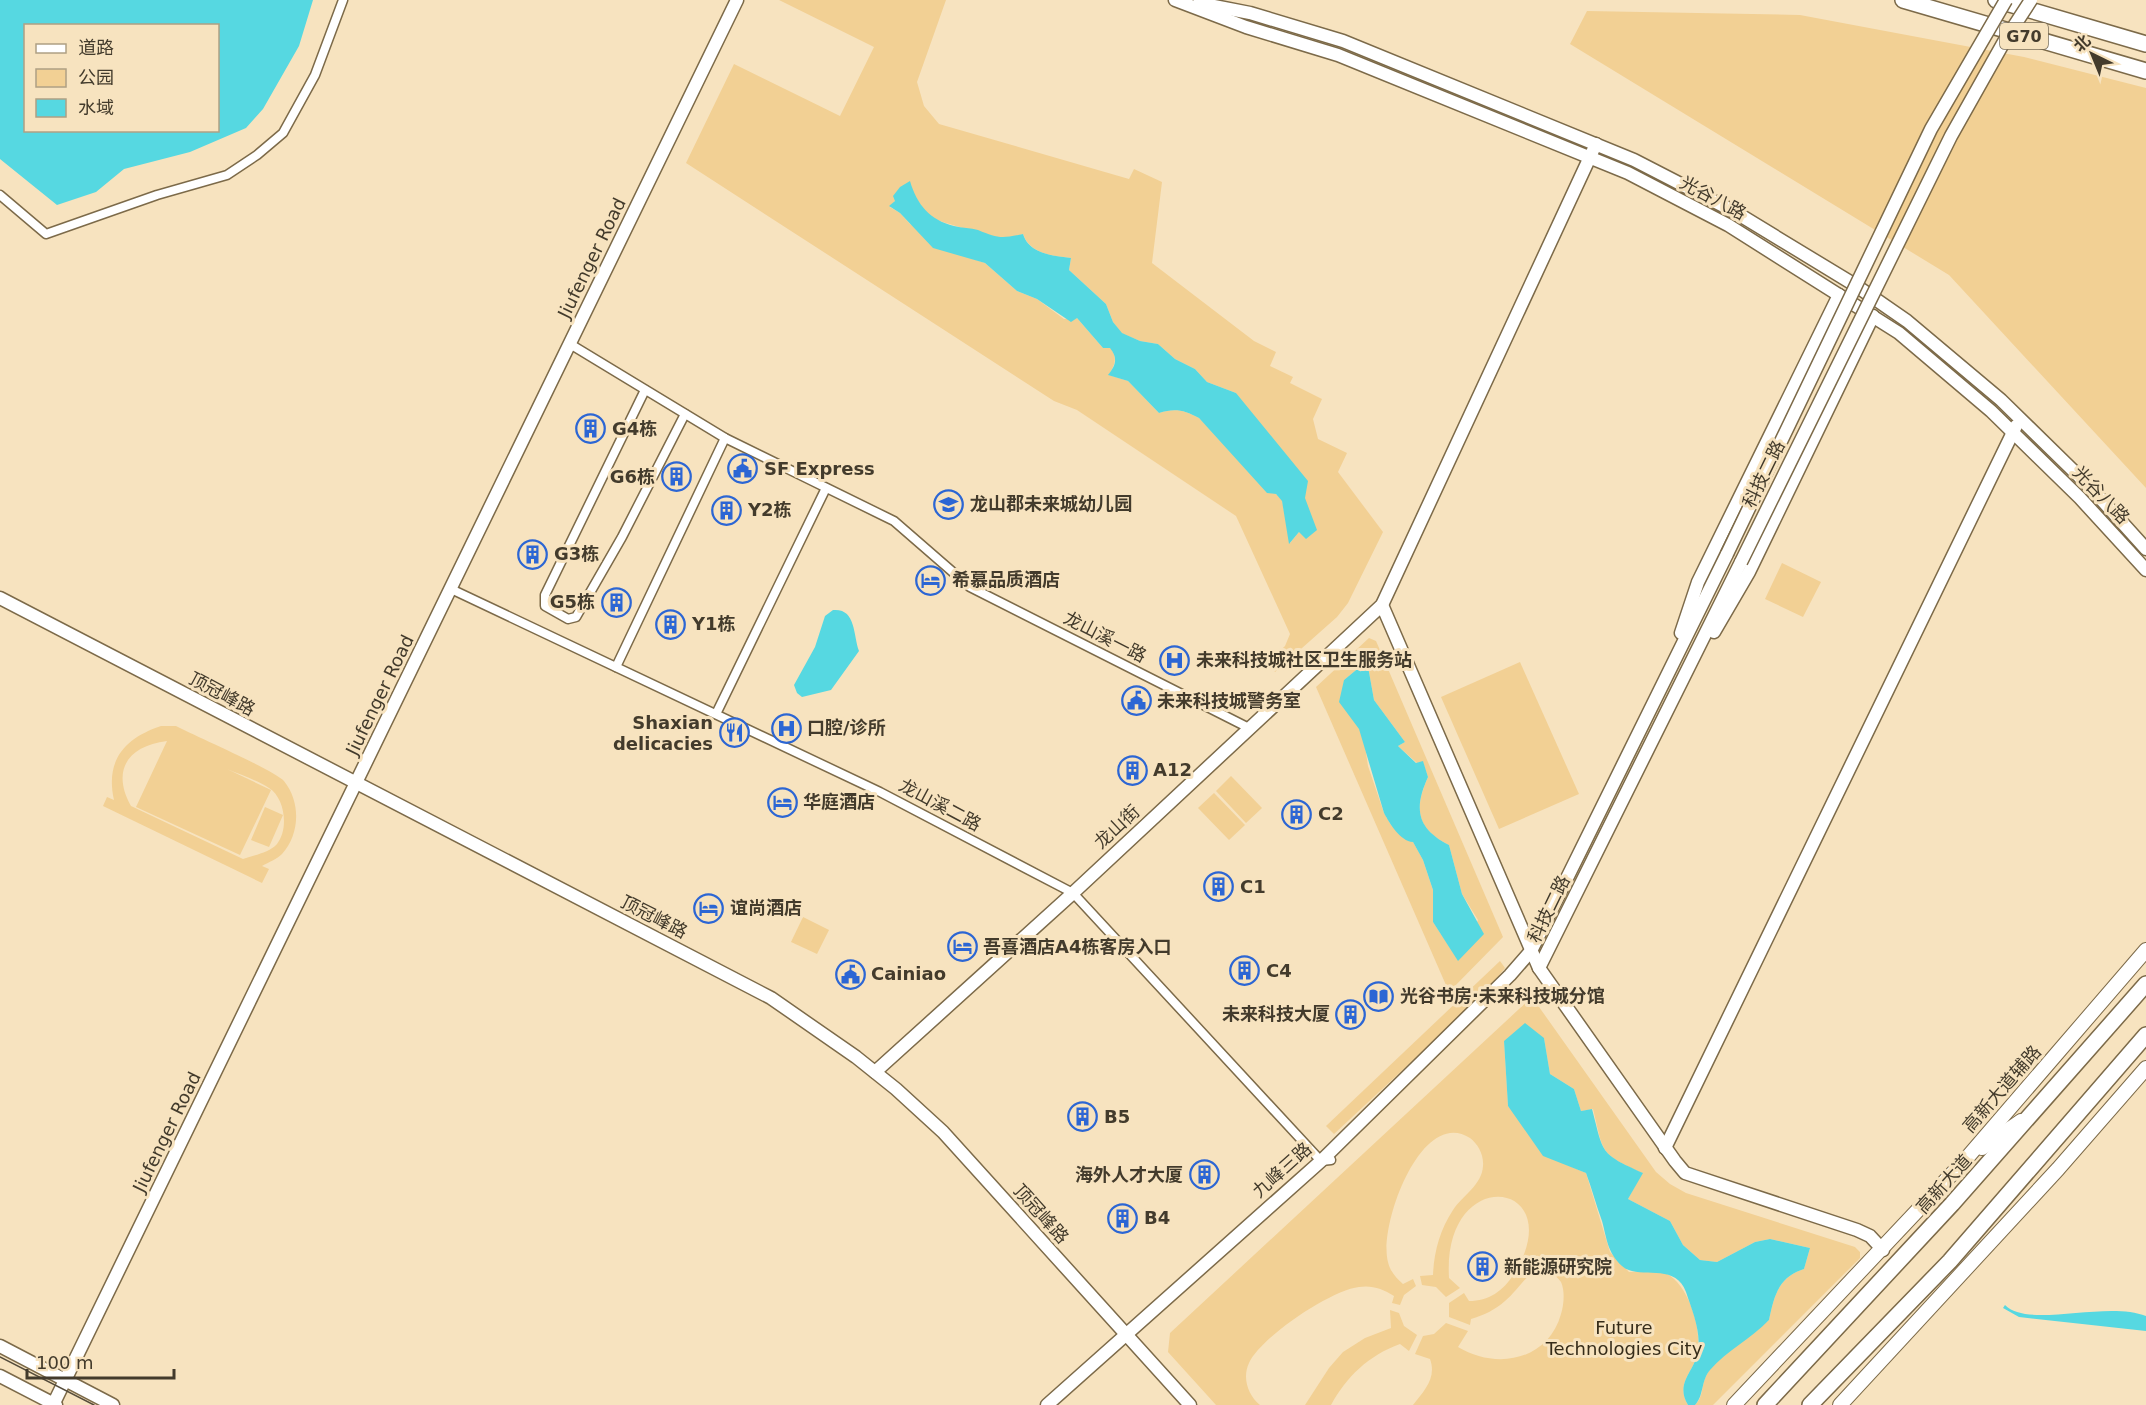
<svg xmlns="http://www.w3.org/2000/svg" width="2146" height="1405" viewBox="0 0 2146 1405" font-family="'DejaVu Sans','Noto Sans SC',sans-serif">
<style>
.green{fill:#f2d094;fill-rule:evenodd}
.water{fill:#56d8e1;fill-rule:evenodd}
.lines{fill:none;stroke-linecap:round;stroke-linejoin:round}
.street-casing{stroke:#7c6a49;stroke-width:11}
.secondary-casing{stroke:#7c6a49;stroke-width:15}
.primary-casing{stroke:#7c6a49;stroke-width:16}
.highway-casing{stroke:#7c6a49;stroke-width:18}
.street{stroke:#fff;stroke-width:8}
.secondary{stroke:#fff;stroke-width:12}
.primary{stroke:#fff;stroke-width:14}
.highway{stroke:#fff;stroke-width:15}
.tram{stroke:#564d3c;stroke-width:1.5}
.secondary-bridge-casing{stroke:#7c6a49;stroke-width:15;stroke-linecap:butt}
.secondary-bridge{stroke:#fff;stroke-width:12}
.labels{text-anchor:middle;stroke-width:6;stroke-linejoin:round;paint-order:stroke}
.shield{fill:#f7e3bf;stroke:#796d58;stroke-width:1.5}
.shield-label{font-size:16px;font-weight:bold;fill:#433b2c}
.street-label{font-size:18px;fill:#433b2c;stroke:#f7e3bf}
.poi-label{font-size:18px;font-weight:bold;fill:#433b2c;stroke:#f7e3bf;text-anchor:start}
.park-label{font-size:18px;fill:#362c19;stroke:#f7e3bf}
</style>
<rect width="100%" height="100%" fill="#f7e3bf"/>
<g class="green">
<path d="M779 0H946L917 82 924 106 939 124 1129 179 1134 169 1162 182 1152 263 1254 341 1276 352 1270 366 1293 377 1290 383 1322 399 1313 419 1318 439 1347 453 1338 472 1383 532 1348 603 1337 617 1275 672 1267 663 1285 646 1290 634 1236 516 1077 410 1054 401 686 163 734 64 840 116 874 47ZM914 194C919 202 924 212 931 217 938 222 996 238 1004 238 1010 238 1017 236 1023 234 1030 254 1053 256 1071 258L1069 270 1106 304 1113 322 1121 333 1140 341 1158 344 1175 359 1195 369 1207 382 1236 393 1299 532 1290 543 1282 500 1199 418C1184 410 1175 408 1159 413L1128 381 1109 375C1115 364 1118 358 1110 347L1103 348 1077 318 1064 319 1037 299 1017 291 985 263 964 256 910 224 900 213 890 207 895 201Z"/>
<polygon points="1587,11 1800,15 2024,57 2146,88 2146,488 1949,275 1570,44"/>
<polygon points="1782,563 1821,582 1803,617 1765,599"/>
<path d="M1369 638 1376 641 1503 937 1449 992 1316 687ZM1367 661 1374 700 1405 742 1398 746 1417 763 1423 762 1428 777C1414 809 1416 828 1449 845L1462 894 1478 920 1458 960 1433 922V890L1423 860 1413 842 1391 825 1384 813 1368 766 1365 746 1344 680Z"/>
<polygon points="1520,662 1579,794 1499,829 1441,697"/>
<path d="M161 726H176C193 735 276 771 284 781 301 802 300 834 282 854 277 859 269 862 262 866L269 869 262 883 103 806 107 797 114 800C105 760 125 738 161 726ZM167 741 136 807 240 855 271 790 227 769C241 775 257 780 269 788 285 798 289 829 277 844 269 853 254 855 243 859L131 806C111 770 128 746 167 741Z"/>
<polygon points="1231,776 1262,808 1246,823 1216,791"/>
<polygon points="1214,793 1245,825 1229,840 1198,808"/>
<polygon points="265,807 283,815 269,847 251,840"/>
<polygon points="803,917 829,930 817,954 791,942"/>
<polygon points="1500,961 1505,968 1483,995 1334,1134 1326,1126"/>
<path d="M1532 997 1656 1172 1670 1184 1686 1193 1855 1247 1860 1252V1258L1713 1405H1695C1704 1397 1701 1384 1707 1374 1716 1356 1752 1334 1769 1320 1774 1297 1778 1277 1804 1269L1810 1248 1770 1239 1755 1242 1717 1262 1700 1260 1683 1245 1670 1221 1628 1199 1642 1173C1599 1153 1604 1154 1593 1109L1581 1111 1574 1089 1550 1074 1544 1038 1504 1041 1508 1106 1567 1165 1586 1173 1610 1252 1629 1272C1639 1272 1652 1270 1662 1272 1687 1279 1701 1326 1698 1350 1696 1371 1674 1382 1688 1405H1413C1424 1391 1437 1378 1430 1359L1415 1354 1423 1336 1434 1334 1446 1323 1468 1331 1458 1347C1496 1370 1548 1361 1561 1314 1564 1304 1565 1291 1561 1282 1536 1251 1523 1287 1505 1301 1495 1310 1484 1315 1471 1319L1470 1325 1449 1317V1303L1464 1293 1469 1301C1489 1301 1503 1291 1514 1274 1572 1180 1442 1161 1449 1278L1460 1288 1446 1297 1436 1287 1422 1285 1420 1276 1433 1275C1434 1251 1440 1230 1453 1210 1463 1195 1482 1185 1483 1166 1484 1155 1478 1144 1470 1138 1421 1106 1378 1227 1388 1262 1390 1271 1396 1278 1403 1284L1413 1279 1416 1286 1404 1295 1400 1305 1392 1303 1394 1296C1383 1289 1372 1285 1359 1287 1331 1290 1261 1337 1249 1363 1242 1378 1248 1395 1260 1405H1216L1168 1352 1170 1333Z"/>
<path d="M1390 1310 1399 1313 1404 1326 1417 1335 1409 1351 1400 1344C1369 1355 1346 1377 1331 1405H1305L1329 1368 1343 1352 1365 1338 1391 1328Z"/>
</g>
<g class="water">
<path d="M0 0H313L299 46 263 109 246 128 190 152 124 169 96 192 57 205 0 159ZM26 26H218V130H26Z"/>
<path d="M910 181C917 205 930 220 954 226 962 228 971 228 978 230 997 238 1001 239 1023 234 1029 254 1054 256 1071 258L1069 270 1106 304 1113 322 1122 333 1140 341 1158 344 1175 359 1195 369 1207 382 1236 393 1308 481 1305 498 1317 530 1306 539 1299 532 1289 544 1282 501 1276 494 1267 493 1199 418C1184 410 1175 408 1159 413L1128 381 1108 375C1116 365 1118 358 1110 348H1103L1077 318 1071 322 1037 299 1017 291 985 263 933 248 900 213 889 206 895 201 893 196 900 187Z"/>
<path d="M833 610C856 608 853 634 859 651L831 690 802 697 797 693 794 685 815 647 825 616Z"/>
<path d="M1367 661 1374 700 1405 742 1398 746 1416 763 1423 761 1428 777C1414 808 1416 828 1449 845L1462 894 1484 934 1458 961 1433 922V890L1423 860 1413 842C1400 841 1390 824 1384 813L1359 729 1339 702 1344 680Z"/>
<path d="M1525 1023 1544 1038 1550 1074 1574 1089 1581 1111 1592 1109C1604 1154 1599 1153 1643 1173L1628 1199 1670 1221 1683 1245 1700 1260 1717 1262 1755 1242 1770 1239 1810 1248 1804 1269C1778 1277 1774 1297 1769 1320 1751 1339 1727 1350 1710 1370 1701 1380 1704 1396 1695 1405H1688C1674 1382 1696 1371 1698 1350 1701 1331 1692 1310 1686 1292 1675 1261 1638 1281 1622 1266 1607 1252 1607 1239 1602 1221 1596 1205 1592 1189 1586 1173L1543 1156 1508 1106 1504 1041Z"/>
<path d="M2005 1305C2028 1329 2106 1300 2146 1316V1331L2019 1317 2003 1308Z"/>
</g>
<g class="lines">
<defs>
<g id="street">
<polyline points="0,195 46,234 157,195 227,175 257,155 283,133 315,75 343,0"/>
<polyline points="570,344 725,438 894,521 970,587 1249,728"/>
<polyline points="645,390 545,595 545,606 568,619 576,617 622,537 685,414"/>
<polyline points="451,589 880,792 1073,893 1321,1161 1331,1160"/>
<polyline points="616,667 725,438"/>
<polyline points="716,714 826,488"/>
</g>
<g id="secondary">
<polyline points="1175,0 1246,27 1338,55 1628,173 1728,225 1899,333 1991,411 2080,498 2146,570"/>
<polyline points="1199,3 1250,13 1343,41 1634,160 1735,212 1855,285 1907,321 2001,400 2091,488 2146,549"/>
<polyline points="0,598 771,998 856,1057 896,1089 943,1132 1190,1405"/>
<polyline points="1382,605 1539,968 1675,1161 1685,1173 1857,1230 1870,1236 1883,1250"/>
<polyline points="1714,632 1749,572 1873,316"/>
<polyline points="1681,633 1698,582 1839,295"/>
<polyline points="1539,968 1741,562"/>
<polyline points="875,1072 1073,893 1382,605 1596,144"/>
<polyline points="1665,1148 2016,426"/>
<polyline points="0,1346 113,1405"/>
<polyline points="0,1376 56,1405"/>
<polyline points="53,1405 737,0"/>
<polyline points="1047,1405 1321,1161 1510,975 1531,951 1727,554"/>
</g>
<g id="primary">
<polyline points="1982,1148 2021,1121"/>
<polyline points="1734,1405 1966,1159 2146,950"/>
<polyline points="1840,1405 2058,1169 2146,1068"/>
</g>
<g id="highway">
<polyline points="1903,0 2146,71"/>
<polyline points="1996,0 2146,44"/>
<polyline points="1765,1405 1952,1204 2146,984"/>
<polyline points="1810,1405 1950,1261 2146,1035"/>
</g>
</defs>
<use href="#street" class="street-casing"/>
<use href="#secondary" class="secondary-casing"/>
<use href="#primary" class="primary-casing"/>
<use href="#highway" class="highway-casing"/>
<use href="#street" class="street"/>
<use href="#secondary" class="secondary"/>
<use href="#primary" class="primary"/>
<use href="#highway" class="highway"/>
<polyline class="tram" points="0,1357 94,1405"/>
<defs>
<g id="secondary-bridge">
<polyline points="1727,554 1931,129 2006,0"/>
<polyline points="1741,562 1951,136 2005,40 2031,0"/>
</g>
</defs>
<use href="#secondary-bridge" class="secondary-bridge-casing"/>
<use href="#secondary-bridge" class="secondary-bridge"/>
</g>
<defs>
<symbol id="building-ring" viewBox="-11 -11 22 22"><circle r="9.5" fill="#f7e3bf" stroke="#2c66d4" stroke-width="1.5"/><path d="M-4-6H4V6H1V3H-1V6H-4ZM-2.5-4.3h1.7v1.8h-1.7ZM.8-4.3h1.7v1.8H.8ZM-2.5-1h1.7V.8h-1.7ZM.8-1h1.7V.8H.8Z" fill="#2c66d4"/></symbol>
<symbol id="civic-ring" viewBox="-11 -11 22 22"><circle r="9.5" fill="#f7e3bf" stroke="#2c66d4" stroke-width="1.5"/><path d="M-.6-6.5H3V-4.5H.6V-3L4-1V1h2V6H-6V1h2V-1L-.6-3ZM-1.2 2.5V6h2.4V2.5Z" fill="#2c66d4"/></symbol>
<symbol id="school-ring" viewBox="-11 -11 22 22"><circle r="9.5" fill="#f7e3bf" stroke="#2c66d4" stroke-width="1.5"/><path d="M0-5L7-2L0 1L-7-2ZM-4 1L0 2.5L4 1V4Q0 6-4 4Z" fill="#2c66d4"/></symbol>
<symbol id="hotel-ring" viewBox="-11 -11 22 22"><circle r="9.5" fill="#f7e3bf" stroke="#2c66d4" stroke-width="1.5"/><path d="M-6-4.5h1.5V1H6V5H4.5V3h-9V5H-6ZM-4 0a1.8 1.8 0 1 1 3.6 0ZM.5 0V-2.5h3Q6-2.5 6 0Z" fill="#2c66d4"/></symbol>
<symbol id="hospital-ring" viewBox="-11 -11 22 22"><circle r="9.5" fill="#f7e3bf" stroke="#2c66d4" stroke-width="1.5"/><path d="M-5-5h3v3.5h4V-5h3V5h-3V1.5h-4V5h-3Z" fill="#2c66d4"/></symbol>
<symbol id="restaurant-ring" viewBox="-11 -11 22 22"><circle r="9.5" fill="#f7e3bf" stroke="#2c66d4" stroke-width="1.5"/><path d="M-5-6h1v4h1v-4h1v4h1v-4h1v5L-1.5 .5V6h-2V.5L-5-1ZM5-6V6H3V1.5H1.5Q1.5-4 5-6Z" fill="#2c66d4"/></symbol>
<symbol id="library-ring" viewBox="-11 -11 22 22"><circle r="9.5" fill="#f7e3bf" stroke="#2c66d4" stroke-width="1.5"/><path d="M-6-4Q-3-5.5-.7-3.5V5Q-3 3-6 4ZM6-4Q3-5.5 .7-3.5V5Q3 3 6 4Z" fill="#2c66d4"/></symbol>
</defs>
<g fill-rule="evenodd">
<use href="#building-ring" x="574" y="412" width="33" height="33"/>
<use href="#civic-ring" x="726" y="452" width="33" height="33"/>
<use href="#building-ring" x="660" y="460" width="33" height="33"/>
<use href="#school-ring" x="932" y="488" width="33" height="33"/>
<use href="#building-ring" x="710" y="494" width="33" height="33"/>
<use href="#building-ring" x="516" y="538" width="33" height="33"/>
<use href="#hotel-ring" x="914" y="564" width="33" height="33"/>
<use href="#building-ring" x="600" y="586" width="33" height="33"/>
<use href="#building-ring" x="654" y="608" width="33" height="33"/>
<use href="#hospital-ring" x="1158" y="644" width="33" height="33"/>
<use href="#civic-ring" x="1120" y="684" width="33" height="33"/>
<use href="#hospital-ring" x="770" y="712" width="33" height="33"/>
<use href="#restaurant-ring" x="718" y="716" width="33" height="33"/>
<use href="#building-ring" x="1116" y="754" width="33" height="33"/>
<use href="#hotel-ring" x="766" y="786" width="33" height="33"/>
<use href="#building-ring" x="1280" y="798" width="33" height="33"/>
<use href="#building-ring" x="1202" y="870" width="33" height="33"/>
<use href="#hotel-ring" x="692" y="892" width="33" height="33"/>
<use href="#hotel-ring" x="946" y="930" width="33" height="33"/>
<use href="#building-ring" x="1228" y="954" width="33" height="33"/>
<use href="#civic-ring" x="834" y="958" width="33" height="33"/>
<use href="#library-ring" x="1362" y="980" width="33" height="33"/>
<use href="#building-ring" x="1334" y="998" width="33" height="33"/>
<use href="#building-ring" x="1066" y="1100" width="33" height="33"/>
<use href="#building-ring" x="1188" y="1158" width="33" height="33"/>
<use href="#building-ring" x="1106" y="1202" width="33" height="33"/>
<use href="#building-ring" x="1466" y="1250" width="33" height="33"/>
</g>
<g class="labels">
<rect class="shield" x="2000" y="23" width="48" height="26" rx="4.5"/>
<g class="shield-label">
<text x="2024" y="42">G70</text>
</g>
<g class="street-label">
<text transform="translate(1713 198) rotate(28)" y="6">光谷八路</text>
<text transform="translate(592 258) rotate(-64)" y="6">Jiufenger Road</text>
<text transform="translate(1764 474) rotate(-64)" y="6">科技二路</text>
<text transform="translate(2101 495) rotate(46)" y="6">光谷八路</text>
<text transform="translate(1105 637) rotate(27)" y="6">龙山溪一路</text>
<text transform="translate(222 694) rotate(28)" y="6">顶冠峰路</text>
<text transform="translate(380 695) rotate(-64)" y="6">Jiufenger Road</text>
<text transform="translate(940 805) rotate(28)" y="6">龙山溪二路</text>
<text transform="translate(1117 827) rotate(-43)" y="6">龙山街</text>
<text transform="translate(1549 909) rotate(-64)" y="6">科技二路</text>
<text transform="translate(654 917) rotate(27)" y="6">顶冠峰路</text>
<text transform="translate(2002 1089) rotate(-49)" y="6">高新大道辅路</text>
<text transform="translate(167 1132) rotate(-64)" y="6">Jiufenger Road</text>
<text transform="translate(1282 1170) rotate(-42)" y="6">九峰三路</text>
<text transform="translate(1944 1184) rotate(-48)" y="6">高新大道</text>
<text transform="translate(1041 1214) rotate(48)" y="6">顶冠峰路</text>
</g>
<g class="poi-label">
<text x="612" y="435">G4栋</text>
<text x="764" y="475">SF Express</text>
<text x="655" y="483" text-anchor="end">G6栋</text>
<text x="970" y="510">龙山郡未来城幼儿园</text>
<text x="748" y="516">Y2栋</text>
<text x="554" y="560">G3栋</text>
<text x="952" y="586">希慕品质酒店</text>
<text x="595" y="608" text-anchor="end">G5栋</text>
<text x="692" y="630">Y1栋</text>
<text x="1196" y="666">未来科技城社区卫生服务站</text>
<text x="1157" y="707">未来科技城警务室</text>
<text x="713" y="729" text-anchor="end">Shaxian<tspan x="713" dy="21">delicacies</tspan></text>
<text x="807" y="734">口腔/诊所</text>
<text x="1153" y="776">A12</text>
<text x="803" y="808">华庭酒店</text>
<text x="1318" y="820">C2</text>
<text x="1240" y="893">C1</text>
<text x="730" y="914">谊尚酒店</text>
<text x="983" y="953">吾喜酒店A4栋客房入口</text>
<text x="1266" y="977">C4</text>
<text x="871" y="980">Cainiao</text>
<text x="1400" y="1002">光谷书房·未来科技城分馆</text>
<text x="1330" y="1020" text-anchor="end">未来科技大厦</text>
<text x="1104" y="1123">B5</text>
<text x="1183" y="1181" text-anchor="end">海外人才大厦</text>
<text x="1144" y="1224">B4</text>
<text x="1504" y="1273">新能源研究院</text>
</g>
<g class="park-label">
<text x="1624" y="1334">Future<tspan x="1624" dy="21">Technologies City</tspan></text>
</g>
</g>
<rect x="24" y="24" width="195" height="108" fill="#f7e3bf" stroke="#afa084" stroke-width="1.5"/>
<rect x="36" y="44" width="30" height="9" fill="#ffffff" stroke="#afa084" stroke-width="1.5"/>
<text x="78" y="54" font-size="18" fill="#433b2c">道路</text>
<rect x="36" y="69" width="30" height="18" fill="#f2d094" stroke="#afa084" stroke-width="1.5"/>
<text x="78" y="84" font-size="18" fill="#433b2c">公园</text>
<rect x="36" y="99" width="30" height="18" fill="#56d8e1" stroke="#afa084" stroke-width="1.5"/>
<text x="78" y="114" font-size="18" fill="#433b2c">水域</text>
<g transform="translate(2092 54) rotate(317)" stroke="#f7e3bf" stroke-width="4.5" paint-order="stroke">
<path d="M0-4.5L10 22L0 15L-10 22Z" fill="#433b2c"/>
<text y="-9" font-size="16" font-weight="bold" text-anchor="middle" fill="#433b2c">北</text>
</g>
<path d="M27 1369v9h147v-9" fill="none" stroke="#433b2c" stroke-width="3"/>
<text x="36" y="1369" font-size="18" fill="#433b2c" stroke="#f7e3bf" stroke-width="4.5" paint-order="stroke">100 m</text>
</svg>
